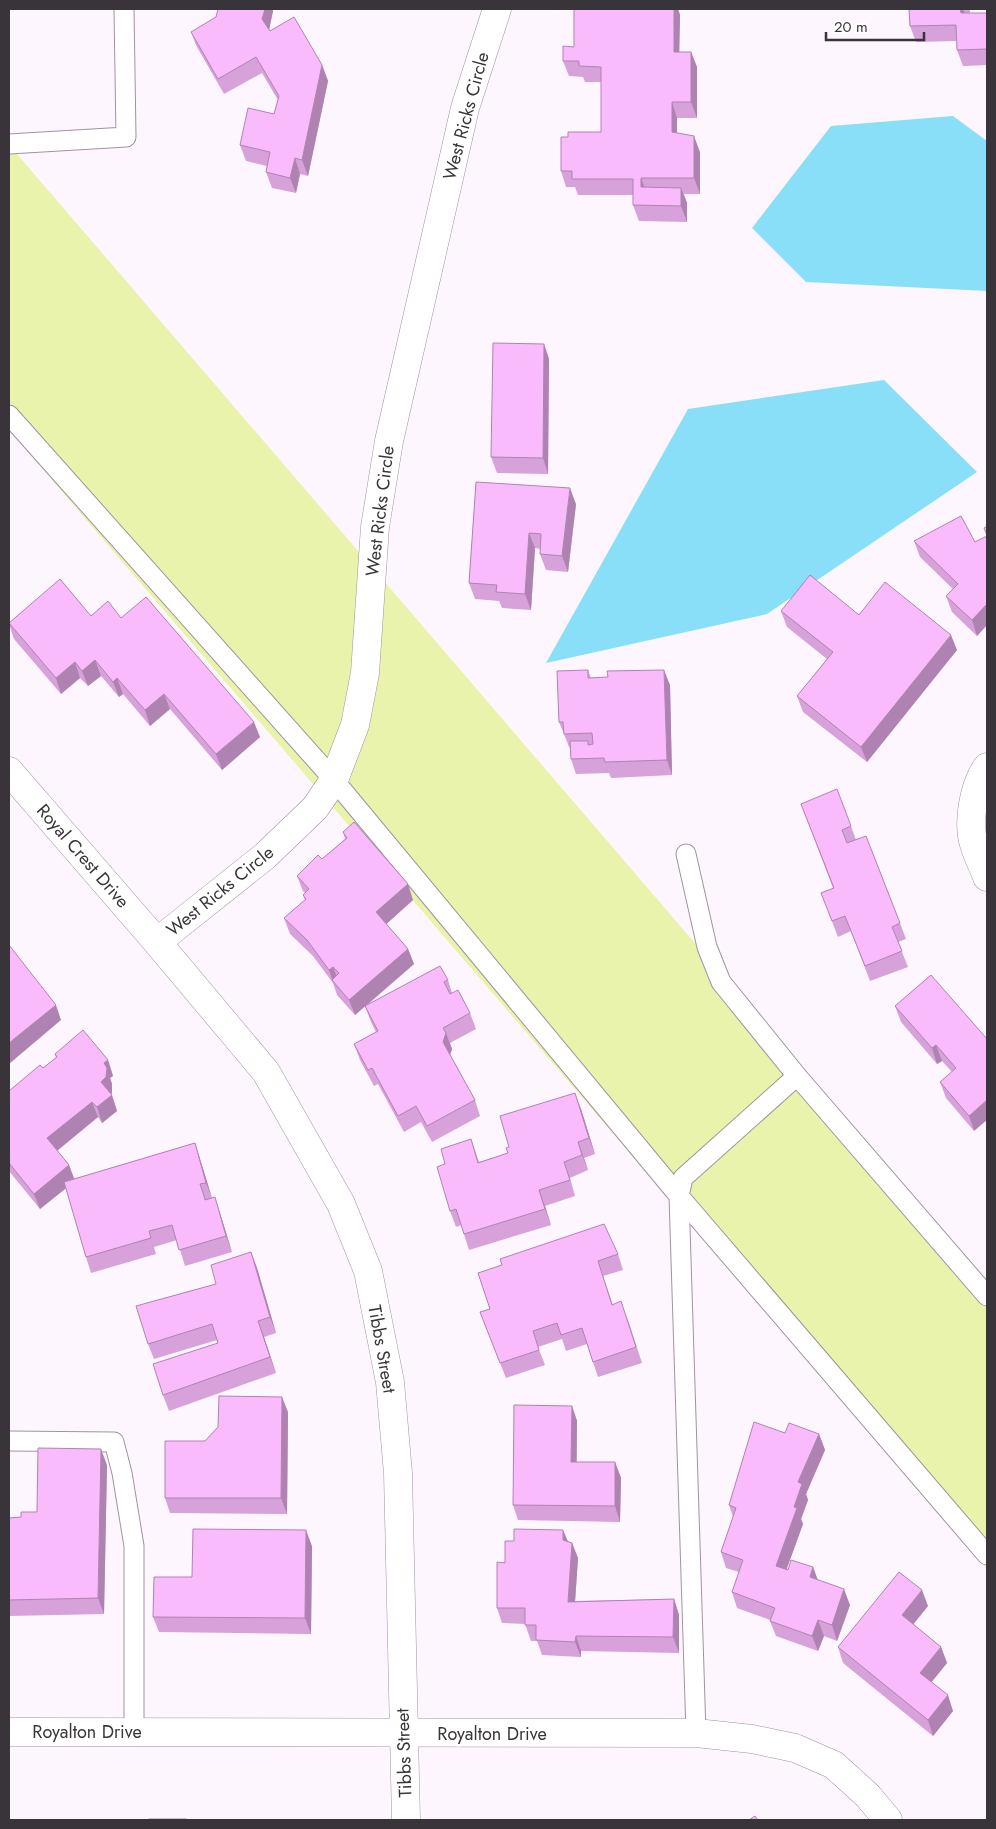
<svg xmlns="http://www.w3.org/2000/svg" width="996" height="1829" viewBox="0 0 996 1829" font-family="Jost,sans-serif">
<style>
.green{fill:#eaf3ab}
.water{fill:#89def8}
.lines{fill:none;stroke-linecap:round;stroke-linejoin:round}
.service-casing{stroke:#a093a0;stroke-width:21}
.minor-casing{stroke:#a093a0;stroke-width:29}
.service{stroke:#fff;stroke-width:19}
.minor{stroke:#fff;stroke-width:28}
.wall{fill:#d7a1da}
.shaded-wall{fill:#af83b1}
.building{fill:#fabbfd;stroke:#af83b1}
.labels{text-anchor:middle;stroke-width:5;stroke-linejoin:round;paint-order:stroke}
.street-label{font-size:18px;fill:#393439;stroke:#fff}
</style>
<rect width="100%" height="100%" fill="#fef6ff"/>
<polygon class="green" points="9,147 11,147 987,1283 987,1569 9,430"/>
<g class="water">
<polygon points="953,116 987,141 987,291 806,282 752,228 831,126"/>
<polygon points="884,380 977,472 767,614 546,663 688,409"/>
</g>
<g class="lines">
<defs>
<g id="service">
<polyline points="9,144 126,137 124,9"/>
<polyline points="9,415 334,780 679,1196 696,1733"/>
<polyline points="686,854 707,947 721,982 797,1076 987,1296"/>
<polyline points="797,1076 683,1178 679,1196 987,1555"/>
<polyline points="9,1441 114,1442 122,1473 134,1546 134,1732"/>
</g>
<g id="minor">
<path d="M987 767C974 785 967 822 974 844 977 855 983 866 987 877"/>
<polyline points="9,771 157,942 266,1072 341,1204 368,1271 390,1382 398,1473 406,1820"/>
<polyline points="157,942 265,856 315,808 334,780 355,725 365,673 375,527 389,441 465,108 497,9"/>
<polyline points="9,1732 696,1733 752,1739 795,1748 834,1765 868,1796 888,1820"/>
</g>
</defs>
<use href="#service" class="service-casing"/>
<use href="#minor" class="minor-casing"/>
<use href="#service" class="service"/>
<use href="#minor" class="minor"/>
</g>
<g class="wall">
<polygon points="218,9 273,9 273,11 269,30 270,31 322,65 328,81 308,176 300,174 296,193 272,188 266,172 267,166 246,161 240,145 274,114 278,100 262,73 224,94 197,47 191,32 216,17"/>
<polygon points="574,9 678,9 680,15 679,52 691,52 697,67 697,118 677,118 677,133 700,152 700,194 684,194 687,203 687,222 639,221 633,205 633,195 578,195 575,187 566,187 561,171 568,137 601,132 601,82 585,82 583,77 569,76 563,61 574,47"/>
<polygon points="909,9 970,9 970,13 987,13 987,65 963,66 957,50 957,41 916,42 910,26"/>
<polygon points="544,344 549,359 548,474 497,473 491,457"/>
<polygon points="476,482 576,504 568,572 546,570 540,554 540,549 535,548 531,610 502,608 499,601 475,599 469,583"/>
<polygon points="987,526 987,625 977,636 952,612 946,596 953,589 920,557 914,541 975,542 987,536 984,528"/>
<polygon points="781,611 859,615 957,650 867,762 803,712 797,696 827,659 787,627"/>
<polygon points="91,616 121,618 260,737 222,770 170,709 150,726 123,694 119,697 101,676 88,686 80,678 61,694 14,639 9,624"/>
<polygon points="588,670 591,678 670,685 672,775 611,778 609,773 576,774 571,759 570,749 559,722"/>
<polygon points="801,804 851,826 856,840 900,923 906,939 898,942 908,967 870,981 851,931 838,937 821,893 833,888"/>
<polygon points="343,832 413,900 386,924 408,949 414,964 366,1006 448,980 452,993 470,1013 476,1029 450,1043 452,1049 450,1055 475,1100 480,1116 432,1142 421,1122 404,1132 378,1084 374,1086 360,1060 354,1044 376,1032 371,1022 365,1006 355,1015 337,995 333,983 313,956 290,934 284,918 305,900 303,895 305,893 303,891 297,876 322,859 345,839"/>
<polygon points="931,975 974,1131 946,1098 940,1082 952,1072 942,1061 937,1064 901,1022 895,1006"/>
<polygon points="55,1054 108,1060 113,1076 110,1078 112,1084 112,1093 111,1094 117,1111 102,1123 98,1117 57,1151 69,1165 74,1179 195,1143 200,1159 212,1198 220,1213 232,1252 185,1266 177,1240 154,1247 156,1254 91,1273 86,1257 66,1188 40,1209 9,1171 9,1091 43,1068 56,1058"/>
<polygon points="581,1109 595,1154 584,1158 588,1170 570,1178 575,1196 545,1206 551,1225 469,1250 461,1225 456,1227 450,1211 445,1164 471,1139 479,1162 508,1153 509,1147"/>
<polygon points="251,1252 257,1268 276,1333 264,1337 276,1373 169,1411 163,1395 218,1343 217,1340 154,1359 148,1344 216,1284"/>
<polygon points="618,1254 623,1270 603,1276 613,1305 627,1317 642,1363 598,1377 587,1344 566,1351 562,1339 538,1347 545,1365 506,1378 480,1312 490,1309 478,1273"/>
<polygon points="572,1406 577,1421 577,1462 615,1462 621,1478 620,1522 518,1520 513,1505"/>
<polygon points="288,1412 287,1514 170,1513 165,1498 205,1441 218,1427"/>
<polygon points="785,1433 819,1434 825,1450 806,1494 808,1500 801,1519 803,1524 786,1570 813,1567 817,1579 850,1605 837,1641 824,1636 818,1651 776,1636 770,1621 770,1620 737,1608 732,1592 739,1572 726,1568 721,1552 733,1517 729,1505"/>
<polygon points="107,1465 104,1614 9,1616 9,1518 21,1517 37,1512"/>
<polygon points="563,1530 568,1541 572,1543 578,1558 575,1601 674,1599 679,1615 679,1653 581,1651 581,1657 542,1655 537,1641 531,1641 525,1624 502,1623 497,1608 505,1563 514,1541"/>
<polygon points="312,1546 311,1634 159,1632 153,1617"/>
<polygon points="928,1606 913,1624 941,1647 947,1663 931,1682 953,1711 933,1736 843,1663 838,1647"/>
</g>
<g class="shaded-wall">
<polygon points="265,9 273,9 273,11 268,35 262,19"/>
<polygon points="674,9 678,9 680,15 679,67 674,52"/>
<polygon points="960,9 963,9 966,16 961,13"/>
<polygon points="691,52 697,67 697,118 691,102"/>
<polygon points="322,65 328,81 308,176 302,160"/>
<polygon points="672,102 677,118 677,148 672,132"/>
<polygon points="694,136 700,152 700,194 694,178"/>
<polygon points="295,158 300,174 296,193 290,178"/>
<polygon points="641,178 647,194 641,187"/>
<polygon points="681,188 687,203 687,222 681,206"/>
<polygon points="544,344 549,359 548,474 543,458"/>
<polygon points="570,488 576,504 568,572 562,556"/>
<polygon points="529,533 535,548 531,610 525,594"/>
<polygon points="987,604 987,625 977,636 972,620"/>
<polygon points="951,635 957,650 867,762 861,747"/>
<polygon points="95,660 101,676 88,686 82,671"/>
<polygon points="75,662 80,678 61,694 56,678"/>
<polygon points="664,670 670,685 672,775 667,760"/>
<polygon points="117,678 123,694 119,697 113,682"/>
<polygon points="164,694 170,709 150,726 145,710"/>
<polygon points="254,722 260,737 222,770 216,754"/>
<polygon points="408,884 413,900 382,928 376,912"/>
<polygon points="408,949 414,964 355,1015 349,1000"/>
<polygon points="333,967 339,982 333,982 329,970"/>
<polygon points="56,1005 61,1020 9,1064 9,1043"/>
<polygon points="446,1033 452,1049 449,1058 443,1042"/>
<polygon points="936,1045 942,1061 937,1064 932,1048"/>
<polygon points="108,1060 113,1076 110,1078 112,1084 112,1093 107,1097 101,1082 104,1063"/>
<polygon points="575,1093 581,1109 595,1154 589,1138"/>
<polygon points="112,1095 117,1111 102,1123 97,1107"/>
<polygon points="987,1100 987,1120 974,1131 969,1116"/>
<polygon points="92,1102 98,1117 53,1154 47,1138"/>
<polygon points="578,1142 584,1158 588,1170 582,1155"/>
<polygon points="195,1143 200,1159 212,1198 206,1183"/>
<polygon points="69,1165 75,1181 40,1209 34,1194"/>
<polygon points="539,1190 545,1206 551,1225 545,1209"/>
<polygon points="215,1197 220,1213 232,1252 226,1236"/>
<polygon points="251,1252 257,1268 276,1333 270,1317"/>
<polygon points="258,1321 264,1337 276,1373 270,1357"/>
<polygon points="282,1397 288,1412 287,1514 281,1498"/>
<polygon points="572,1406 577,1421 576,1478 571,1462"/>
<polygon points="819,1434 825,1450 806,1494 808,1500 801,1519 803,1524 782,1582 776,1566 794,1507 798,1482"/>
<polygon points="101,1449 107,1465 104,1614 98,1598"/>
<polygon points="615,1462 621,1478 620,1522 615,1506"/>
<polygon points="306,1530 312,1546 311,1634 305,1618"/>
<polygon points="563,1530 569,1545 563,1540"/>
<polygon points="572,1543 578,1558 574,1617 568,1602"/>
<polygon points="813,1567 819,1583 810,1577"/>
<polygon points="844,1589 850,1605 837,1641 832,1625"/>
<polygon points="922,1590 928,1606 908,1631 902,1615"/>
<polygon points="674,1599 679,1615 679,1653 673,1637"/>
<polygon points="818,1620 824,1636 818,1651 812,1636"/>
<polygon points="576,1636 581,1651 581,1657 575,1642"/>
<polygon points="941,1647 947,1663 926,1689 920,1673"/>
<polygon points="948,1695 953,1711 933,1736 928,1720"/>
</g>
<g class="building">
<polygon points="218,9 265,9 262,19 270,31 294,17 322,65 302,160 295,158 290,178 266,172 270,152 240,145 248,108 274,114 279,96 256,57 218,79 191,32 216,17"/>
<polygon points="574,9 674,9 674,52 691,52 691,102 672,102 672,132 694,136 694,178 641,178 641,187 681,188 681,206 633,205 633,179 572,179 572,171 561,171 561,137 568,137 568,132 601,132 601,67 579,66 579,61 563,61 563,46 574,47"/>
<polygon points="909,9 960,9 961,13 987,13 987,49 957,50 956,25 910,26"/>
<polygon points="493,343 544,344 543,458 491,457"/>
<polygon points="476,482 570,488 562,556 540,554 541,534 529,533 525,594 496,592 497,585 469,583"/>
<polygon points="961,516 975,542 987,536 987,604 972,620 946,596 958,584 914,541"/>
<polygon points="987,526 987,535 984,528"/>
<polygon points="810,575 859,615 885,582 951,635 861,747 797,696 833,652 781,611"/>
<polygon points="60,579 91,616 108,601 121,618 146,597 254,722 216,754 164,694 145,710 117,678 113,682 95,660 82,671 75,662 56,678 9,623"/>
<polygon points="588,670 588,678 608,677 607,671 664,670 667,760 605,762 604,758 571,759 570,741 588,741 588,745 593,744 592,733 564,734 563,722 559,722 557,671"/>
<polygon points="837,789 851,826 842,830 847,843 866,836 900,923 892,927 902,951 865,966 845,916 832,921 821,893 834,888 801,804"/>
<polygon points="354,822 408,884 376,912 408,949 349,1000 332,980 339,973 333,967 329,970 307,940 284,918 306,899 303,895 309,889 297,876 318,855 322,859 347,838 343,832"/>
<polygon points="9,945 56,1005 9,1043"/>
<polygon points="440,966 448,980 444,982 450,994 458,990 470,1013 443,1028 446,1033 443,1042 475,1100 427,1126 416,1106 398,1116 372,1068 368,1070 354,1044 378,1031 365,1006"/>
<polygon points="931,975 987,1039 987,1100 969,1116 940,1082 956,1068 936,1045 932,1048 895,1006"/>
<polygon points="83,1030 108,1060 104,1063 107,1068 106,1077 101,1082 112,1095 97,1107 92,1102 47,1138 69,1165 34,1194 9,1163 9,1091 40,1065 43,1068 57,1057 55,1054"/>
<polygon points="575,1093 589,1138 578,1142 582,1155 564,1162 570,1180 539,1190 545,1209 464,1234 456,1209 450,1211 437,1167 445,1164 441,1149 471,1139 478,1163 508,1153 506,1148 509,1147 500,1116"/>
<polygon points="195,1143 206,1183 200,1184 204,1196 205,1200 215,1197 226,1236 179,1250 172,1225 149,1231 151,1238 86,1257 64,1182"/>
<polygon points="604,1224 618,1254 598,1261 612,1305 621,1301 636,1347 593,1362 582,1328 561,1335 557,1323 533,1331 539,1350 500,1363 480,1312 490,1309 478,1273 502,1265 500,1259"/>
<polygon points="251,1252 270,1317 258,1321 270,1357 163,1395 153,1364 218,1343 212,1324 148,1344 136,1306 216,1284 211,1265"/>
<polygon points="219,1396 282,1397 281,1498 165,1498 165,1441 205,1441 218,1427"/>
<polygon points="514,1405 572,1406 571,1462 615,1462 615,1506 513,1505"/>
<polygon points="754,1422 785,1433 789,1423 819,1434 798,1482 802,1484 794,1507 797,1508 776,1566 788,1570 791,1560 813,1567 810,1577 844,1589 832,1625 818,1620 812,1636 770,1621 775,1608 732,1592 743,1560 721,1552 736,1508 729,1505"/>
<polygon points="38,1448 101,1449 98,1598 9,1600 9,1518 21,1517 21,1512 37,1512"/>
<polygon points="193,1529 306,1530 305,1618 153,1617 154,1577 192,1577"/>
<polygon points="514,1529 563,1530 563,1540 572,1543 568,1602 674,1599 673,1637 576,1636 575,1642 536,1640 536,1625 525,1625 525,1608 497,1608 497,1562 505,1563 505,1541 514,1541"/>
<polygon points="899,1572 922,1590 902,1615 941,1647 920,1673 948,1695 928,1720 838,1647"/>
<polygon points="755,1816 758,1820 749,1820"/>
<rect x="149" y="1819" width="37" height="1"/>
</g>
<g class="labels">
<g class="street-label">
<text transform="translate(466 116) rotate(-75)" y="6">West Ricks Circle</text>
<text transform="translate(380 511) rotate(-83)" y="6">West Ricks Circle</text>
<text transform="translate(83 856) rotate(49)" y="6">Royal Crest Drive</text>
<text transform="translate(220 891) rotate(-39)" y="6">West Ricks Circle</text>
<text transform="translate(382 1349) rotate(80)" y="6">Tibbs Street</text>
<text x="87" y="1738">Royalton Drive</text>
<text x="492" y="1740">Royalton Drive</text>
<text transform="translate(404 1753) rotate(-92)" y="6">Tibbs Street</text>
</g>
</g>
<rect width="996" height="1829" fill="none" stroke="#393439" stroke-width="20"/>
<path d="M826 32v8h98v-8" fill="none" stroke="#393439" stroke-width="2.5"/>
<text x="834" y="32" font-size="15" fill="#393439" stroke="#ffffff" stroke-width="4" paint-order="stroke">20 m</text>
</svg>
